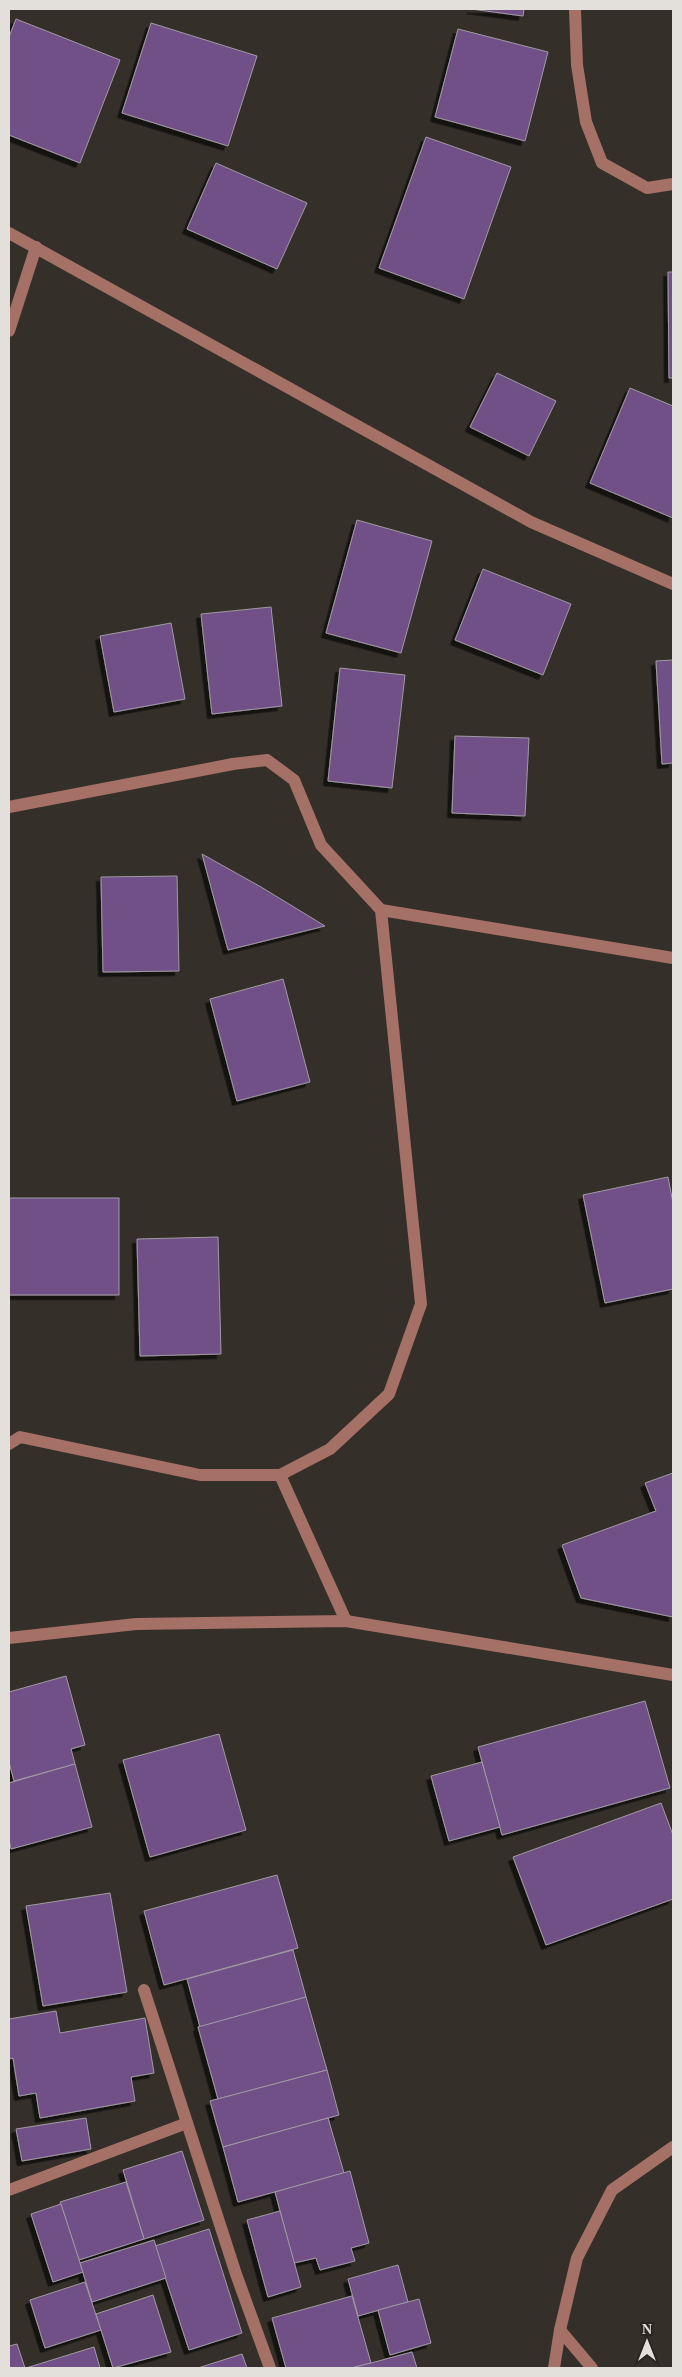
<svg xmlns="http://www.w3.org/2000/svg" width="682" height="2377" viewBox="0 0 682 2377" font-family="Georgia,serif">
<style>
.building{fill:#714f87;stroke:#a09ba3;filter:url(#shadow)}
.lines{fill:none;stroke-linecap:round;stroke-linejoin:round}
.minor{stroke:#a57065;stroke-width:12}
</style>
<defs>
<filter id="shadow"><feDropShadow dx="-4.5" dy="4.5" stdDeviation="0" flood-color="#0009"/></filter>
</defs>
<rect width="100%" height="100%" fill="#342f29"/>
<g class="building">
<polygon points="471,9 524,9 523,16"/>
<polygon points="16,19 120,60 80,163 9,135 9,37"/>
<polygon points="151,23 257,56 228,146 122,113"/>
<polygon points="458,29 548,52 525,141 435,117"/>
<polygon points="426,137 511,167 464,299 379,268"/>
<polygon points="216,163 307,203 277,269 187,229"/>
<polygon points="668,272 673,272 673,378 669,378"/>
<polygon points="497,373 556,401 529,456 470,427"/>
<polygon points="630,388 673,406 673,518 590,483"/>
<polygon points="357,520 432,541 401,653 326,633"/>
<polygon points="483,569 571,604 543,675 455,640"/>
<polygon points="271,607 282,706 212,714 201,614"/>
<polygon points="171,623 185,699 114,712 100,636"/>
<polygon points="673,660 673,763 662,764 656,661"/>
<polygon points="340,668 405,675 392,788 328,781"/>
<polygon points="455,736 529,738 525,816 452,813"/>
<polygon points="202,854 261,887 325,926 228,950"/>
<polygon points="177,876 179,971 103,972 101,877"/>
<polygon points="283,979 310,1082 237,1101 210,999"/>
<polygon points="668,1177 673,1203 673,1289 605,1303 583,1195"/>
<rect x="9" y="1198" width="110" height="97"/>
<polygon points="218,1237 221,1354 140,1356 137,1239"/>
<polygon points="673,1473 673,1617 581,1598 562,1545 656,1511 645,1483"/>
<polygon points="66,1676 85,1745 71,1749 75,1764 14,1781 9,1762 9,1692"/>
<polygon points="645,1701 670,1788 502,1835 478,1747"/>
<polygon points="219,1734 246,1830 150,1857 123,1760"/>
<polygon points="482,1762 500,1827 449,1841 431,1776"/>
<polygon points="75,1764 92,1827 11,1849 9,1839 9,1783"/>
<polygon points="661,1803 673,1835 673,1899 546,1945 513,1857"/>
<polygon points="277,1875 298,1948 164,1985 144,1911"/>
<polygon points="110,1893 127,1992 43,2006 26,1906"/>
<polygon points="293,1950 306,1997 200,2027 187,1979"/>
<polygon points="306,1997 327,2070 218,2099 198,2027"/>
<polygon points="56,2011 60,2033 145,2018 154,2073 131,2077 135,2101 40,2118 36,2093 19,2096 13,2058 9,2059 9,2019"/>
<polygon points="327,2070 339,2115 223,2147 210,2101"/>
<polygon points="86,2118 91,2149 22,2161 16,2129"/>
<polygon points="328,2118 344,2173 238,2202 223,2147"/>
<polygon points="182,2151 204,2220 144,2239 123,2170"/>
<polygon points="350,2171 369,2243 351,2248 355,2261 320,2270 316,2258 294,2263 275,2192"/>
<polygon points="126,2182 144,2239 79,2260 60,2202"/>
<polygon points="61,2204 83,2272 53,2282 31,2214"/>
<polygon points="280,2211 301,2287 268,2297 247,2220"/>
<polygon points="209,2229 242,2333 189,2350 155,2246"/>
<polygon points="154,2240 166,2278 92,2302 80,2263"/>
<polygon points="398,2265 408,2302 358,2316 348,2279"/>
<polygon points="85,2282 101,2330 45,2348 30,2300"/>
<polygon points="153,2295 171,2352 113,2368 96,2314"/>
<polygon points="352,2296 371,2363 351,2368 286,2368 272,2318"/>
<polygon points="419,2299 431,2343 390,2355 378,2310"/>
<polygon points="17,2344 25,2368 9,2368 9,2346"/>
<polygon points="94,2347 100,2368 26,2368"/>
<polygon points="412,2352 417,2368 351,2368 371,2363"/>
<polygon points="242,2354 247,2368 198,2368"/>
</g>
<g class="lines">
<g class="minor">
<polyline points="575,9 577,65 586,122 602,163 647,188 673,184"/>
<polyline points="9,233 531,522 673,584"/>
<polyline points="9,331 36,247"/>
<polyline points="9,807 233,764 267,760 294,780 321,845 381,910 421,1304 389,1394 330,1449 280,1475 200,1475 20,1437 9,1444"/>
<polyline points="381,910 673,958"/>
<polyline points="280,1475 346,1621"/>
<polyline points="9,1638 136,1624 346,1621 673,1675"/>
<polyline points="144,1990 236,2274 270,2368"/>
<polyline points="9,2190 187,2123"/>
<polyline points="560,2330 592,2368"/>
<polyline points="554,2368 560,2330 577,2258 612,2190 673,2147"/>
</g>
</g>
<rect width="682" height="2377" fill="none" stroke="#e3e0dc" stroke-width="20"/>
<g transform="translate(647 2342)" stroke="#2a261f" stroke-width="4" paint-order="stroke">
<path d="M0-4L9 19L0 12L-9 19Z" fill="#e3e0dc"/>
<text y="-8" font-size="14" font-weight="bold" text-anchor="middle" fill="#e3e0dc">N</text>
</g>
</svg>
